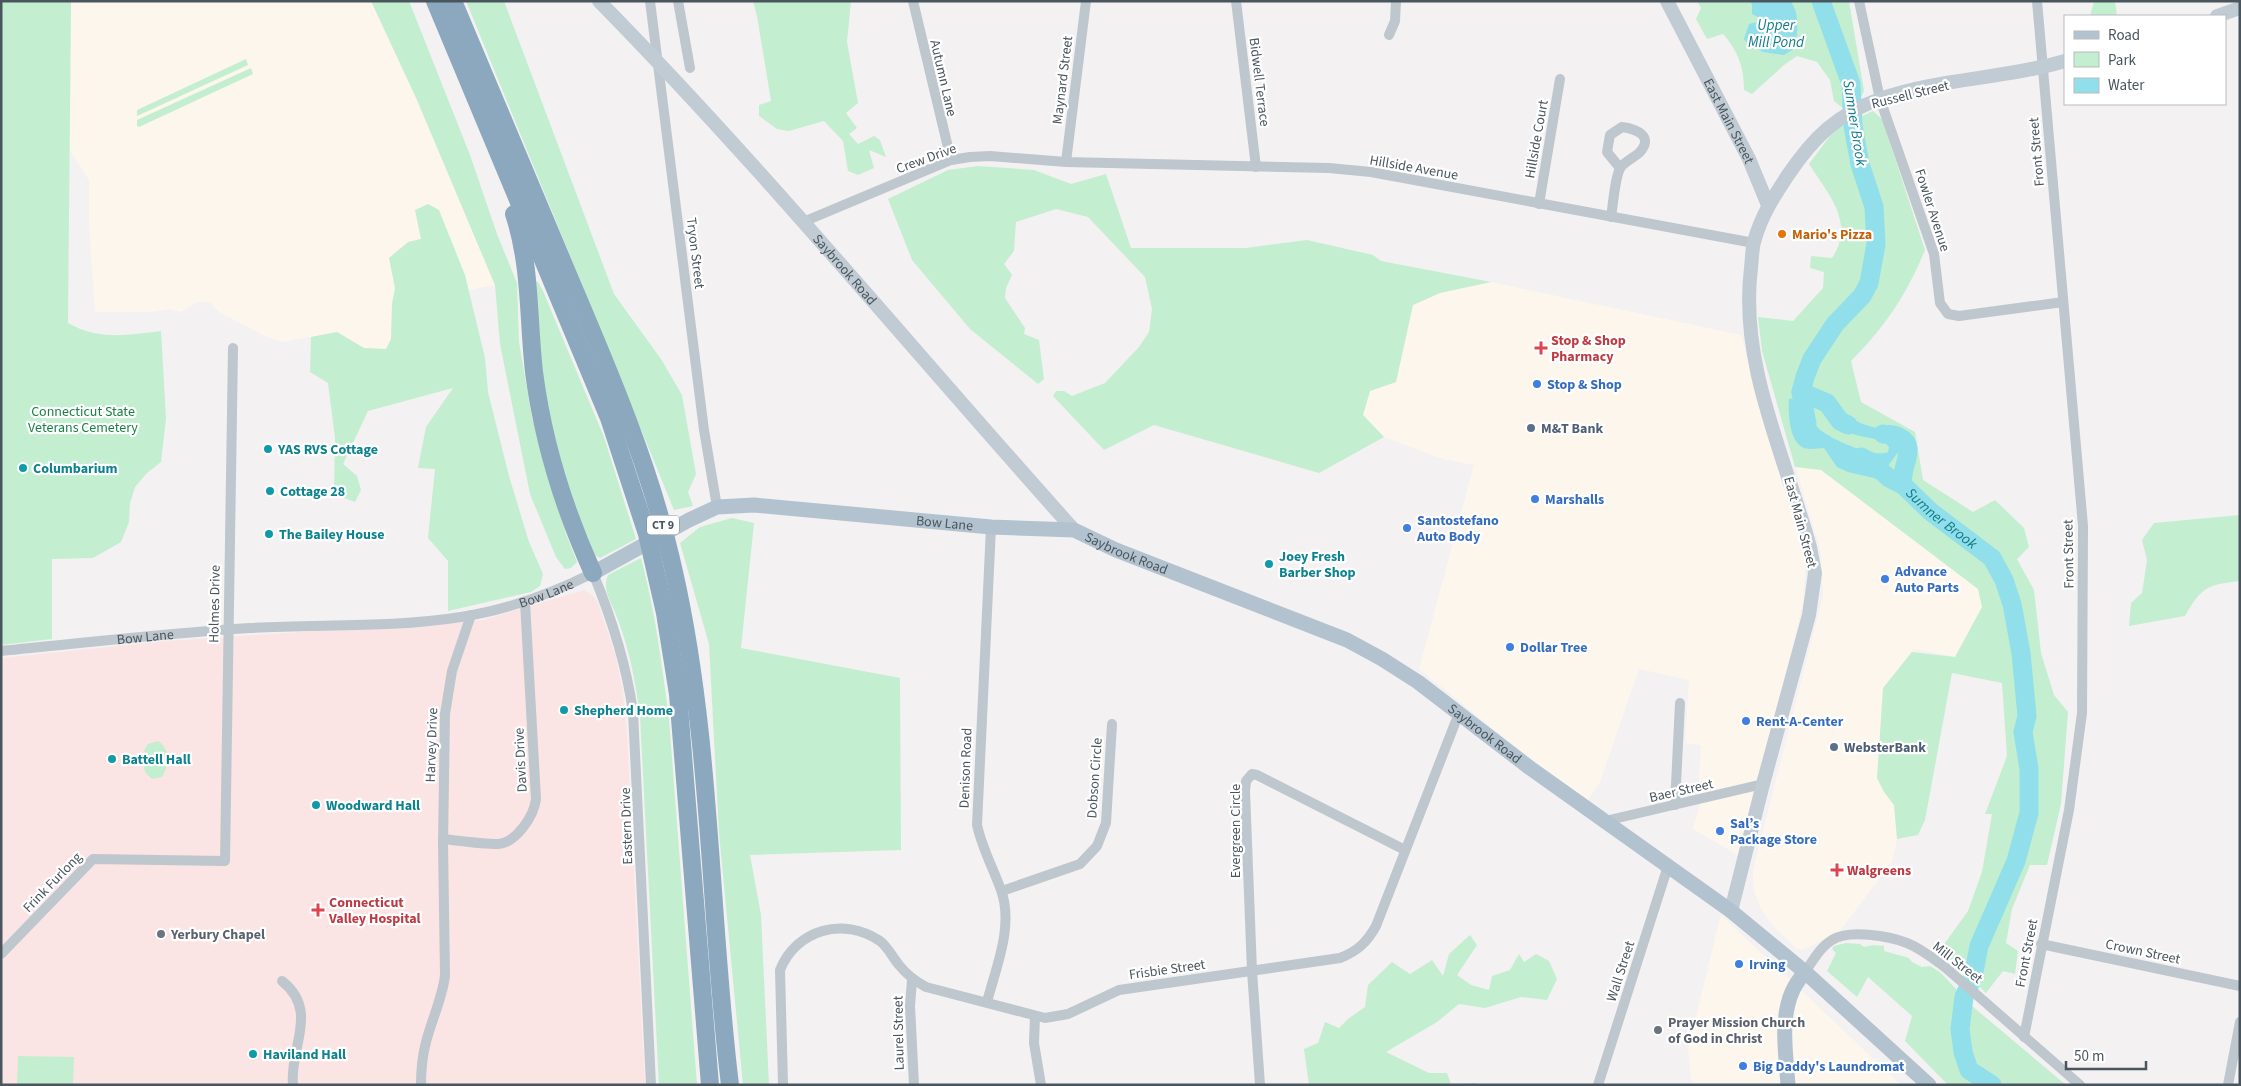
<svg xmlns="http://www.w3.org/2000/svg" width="2241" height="1086" viewBox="0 0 2241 1086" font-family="'Source Sans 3',sans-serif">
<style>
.commercial{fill:#fcf6ed}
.medical{fill:#fbe4e4}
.green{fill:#c3eed0}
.water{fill:#91dfea}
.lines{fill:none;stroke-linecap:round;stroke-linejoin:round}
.river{stroke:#91dfea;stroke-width:19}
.street{stroke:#bec7cd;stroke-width:10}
.secondary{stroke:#c0cbd4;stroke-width:14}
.primary{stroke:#b2c3cf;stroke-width:15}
.highway{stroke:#8ba8be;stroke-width:18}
.food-dot{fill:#e8710a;stroke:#fff;stroke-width:2}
.health-dot{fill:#e0444e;stroke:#fff;stroke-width:2}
.shop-dot{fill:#3f7fe0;stroke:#fff;stroke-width:2}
.service-dot{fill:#5c6f8a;stroke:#fff;stroke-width:2}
.culture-dot{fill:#0f9aa8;stroke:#fff;stroke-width:2}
.worship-dot{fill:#6b7280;stroke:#fff;stroke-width:2}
.labels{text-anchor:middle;stroke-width:4.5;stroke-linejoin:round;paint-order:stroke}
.shield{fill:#fff;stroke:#80898e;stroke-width:1}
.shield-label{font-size:12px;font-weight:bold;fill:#4a565e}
.street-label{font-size:14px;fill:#4a565e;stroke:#fff}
.food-label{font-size:14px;font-weight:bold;fill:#c56008;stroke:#fff;text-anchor:start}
.health-label{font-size:14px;font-weight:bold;fill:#be3a42;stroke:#fff;text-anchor:start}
.shop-label{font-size:14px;font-weight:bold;fill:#366cbe;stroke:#fff;text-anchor:start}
.park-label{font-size:14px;fill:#1b7f44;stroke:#fff}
.service-label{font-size:14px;font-weight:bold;fill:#4e5e75;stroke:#fff;text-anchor:start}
.culture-label{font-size:14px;font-weight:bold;fill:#0d838f;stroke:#fff;text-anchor:start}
.worship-label{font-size:14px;font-weight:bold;fill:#5b616d;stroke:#fff;text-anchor:start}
.water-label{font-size:15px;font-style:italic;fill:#127c8b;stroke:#fff}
</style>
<rect width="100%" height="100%" fill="#f4f1f2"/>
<g class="commercial">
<polygon points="71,1 371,1 417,100 495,285 468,290 465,275 415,210 422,239 389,258 395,288 392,304 391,339 386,350 364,348 337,332 282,342 265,336 219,312 210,302 197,302 181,312 169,309 151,312 95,312 89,224 89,180 70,151"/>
<polygon points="1491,282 1741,335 1804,545 1805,573 1803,603 1792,649 1738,855 1693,829 1703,794 1698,793 1701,745 1685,743 1689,680 1639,669 1600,782 1588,800 1553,777 1419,669 1474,465 1443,459 1384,437 1363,415 1370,391 1396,382 1413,305 1440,293"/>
<polygon points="1786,435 1992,599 1955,657 1914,649 1883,688 1884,792 1894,805 1897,839 1892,862 1839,932 1802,950 1795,947 1773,926 1764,914 1754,892 1753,879 1753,870 1823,596 1821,553"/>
<polygon points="1721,915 1901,1085 1692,1085 1688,1049"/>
</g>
<polygon class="medical" points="584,590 593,596 598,603 615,654 622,686 627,736 645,1085 1,1085 1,658 167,641 483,620"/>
<g class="green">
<path d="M1 1H71L68 323C100 341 128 335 161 331L166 419 161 462 147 473 135 487 130 503 129 522 121 542 93 558 52 559V639L1 645Z"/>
<polygon points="371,1 409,1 470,155 497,234 517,283 519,342 532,418 566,534 577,562 571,568 565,569 556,557 530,494 500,344 495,285 417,100"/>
<polygon points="466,1 504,1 614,294 661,359 682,395 696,474 688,492 693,506 674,510"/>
<polygon points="753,1 851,1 847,42 858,103 846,113 857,128 849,134 858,144 874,136 880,140 886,157 869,150 874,168 858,175 848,171 843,141 824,121 789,131 777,129 759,116 759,105 771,101 757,16"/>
<path d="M1697 1H1849L1864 91 1861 97 1844 109 1834 101 1830 80 1817 62 1797 56 1784 65 1752 94 1744 90C1744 67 1738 51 1723 34L1707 39 1696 19 1701 8Z"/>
<polygon points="2094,1 2115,1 2117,16 2090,16"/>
<polygon points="246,59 248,65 137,116 137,110"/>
<polygon points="251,68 253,74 139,127 137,126 137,120"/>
<path d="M1873 111 1882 119 1925 250C1907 294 1885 327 1851 361L1861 402 1915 432 1923 480 1973 512 1995 500 2024 528 2029 547 2017 559 2034 590 2041 653 2054 695 2068 712 2061 804 2047 865H2030L2012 909 2006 943 2018 951 2015 974 2003 971 1986 993 1940 950 1968 911 1982 872 1992 814H1985L2007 756 2002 683 1952 673 1925 820 1918 835 1897 839 1894 805 1884 792 1877 778 1883 688 1912 652 1955 657 1982 607 1978 589 1821 470 1795 467 1762 351 1758 317 1793 321 1823 288 1824 272 1810 268 1811 256 1832 258C1856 223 1828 194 1809 164L1836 128Z"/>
<polygon points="978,166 1034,170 1071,184 1106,174 1131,248 1246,248 1307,240 1373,255 1381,261 1491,282 1440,293 1413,305 1396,382 1370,391 1363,415 1384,437 1319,473 1154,425 1104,450 1053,396 1056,391 1064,391 1072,396 1105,383 1139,347 1149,332 1152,309 1145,277 1088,217 1056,209 1016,222 1014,251 1004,264 1012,275 1006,288 1005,298 1025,328 1024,334 1039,340 1044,379 1038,384 970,329 912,260 888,199 948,170"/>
<polygon points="428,204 439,210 465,275 485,358 488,392 509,476 529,542 543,574 540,586 531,592 448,611 448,561 428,538 435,469 418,468 426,427 453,388 368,411 343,464 357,476 361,490 355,502 334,494 335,438 328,383 310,372 311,337 337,332 364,348 386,349 391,339 392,304 395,288 389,258 408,242 421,239 415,210"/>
<polygon points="534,281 538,282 543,291 604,437 636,539 600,558 592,554 574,514 541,390"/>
<path d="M2240 515V581C2206 585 2202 587 2185 616L2129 626 2131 603 2142 593 2147 560 2142 540 2154 523Z"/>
<polygon points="732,518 754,523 741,648 900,678 901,850 750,855 761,915 769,1085 743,1085 719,833 709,644 680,543 700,527"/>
<path d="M641 558C655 610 662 665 669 719L697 1085H659L640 716C635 679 629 647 615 612 610 600 602 588 608 575Z"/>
<path d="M158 741C171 749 169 766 162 777L152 779 145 772 143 760 144 751 148 744Z"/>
<polygon points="1470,935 1477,945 1457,975 1471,985 1489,990 1492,976 1510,970 1519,954 1524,962 1536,954 1549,961 1557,979 1547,1000 1521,997 1485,1008 1459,1004 1437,1022 1386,1052 1429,1073 1447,1073 1451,1084 1476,1083 1476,1085 1309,1085 1304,1049 1318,1043 1325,1022 1339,1028 1348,1019 1365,1007 1368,985 1392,962 1410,974 1432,960 1443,976 1449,954"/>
<polygon points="1846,943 1860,944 1864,947 1873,945 1884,946 1884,951 1909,958 1912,962 1922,967 1930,966 1941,973 1972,1006 2066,1085 1948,1085 1905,1041 1912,1016 1868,977 1857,997 1827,971 1836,953 1832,949 1834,946"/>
<polygon points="18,1056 74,1057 73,1084 17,1084"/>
</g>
<g class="water">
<path d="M1750 1H1790C1801 14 1797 32 1795 48L1784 55 1763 52 1756 48H1751L1744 39 1749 24 1758 22V17L1752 14V5Z"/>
<path d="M1799 398 1810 405C1811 413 1812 422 1818 428 1828 438 1874 459 1888 452L1889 447C1882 438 1867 438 1856 435 1845 432 1837 421 1830 412L1831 406 1836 405C1845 412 1854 422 1866 425 1881 430 1895 429 1909 438L1878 479 1848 472 1837 467 1824 448C1818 448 1809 450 1804 448 1789 442 1788 412 1789 399Z"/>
</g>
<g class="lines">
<g class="river">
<polyline points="1801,392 1827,403 1840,421 1848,425"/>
<polyline points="1807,424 1801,392 1805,377 1812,359 1835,324 1862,296 1869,283 1876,244 1874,207 1860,164 1853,126 1851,84 1821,1"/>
<path d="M1883 434C1888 435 1895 434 1899 437 1919 447 1899 467 1903 485"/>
<path id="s1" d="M1861 457 1871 462 1889 478 1903 485 1931 512 1992 558 2004 580 2012 604 2021 653 2027 716 2023 732 2029 769V813L2016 861 1979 946 1973 977 1964 997 1960 1029 1963 1052 1969 1070 1992 1085"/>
</g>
<g class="street">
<polyline points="650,1 704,430 717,507"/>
<polyline points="678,1 690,68"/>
<polyline points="913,1 951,160"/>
<polyline points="1236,1 1256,167"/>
<polyline points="1859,1 1880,99 1934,254 1940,303 1948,314 1959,316 2063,302"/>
<polyline points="1389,35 1395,21 1396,1"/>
<polyline points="1066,162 1086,1"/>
<polyline points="1539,204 1560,79"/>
<path d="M1611 217C1613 206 1615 175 1621 167 1625 162 1633 158 1639 153 1655 136 1636 129 1622 127L1610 135 1607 152 1620 168"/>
<polyline points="803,222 951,160 970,157 990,156 1066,162 1329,168 1371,172 1754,243"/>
<path id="s2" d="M1 651C84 643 167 633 250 628 320 624 392 628 461 617 507 610 551 594 593 573 612 619 626 662 633 712L651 1085"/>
<polyline points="1675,805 1680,703"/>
<polyline points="1605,821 1763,784"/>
<path d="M443 839C461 841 480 844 498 844 516 843 534 816 536 799L525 602"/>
<polyline points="1002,891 1080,864 1097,846 1106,823 1112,724"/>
<polyline points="2041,944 2240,986"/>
<polyline points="1,954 93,859 225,861 233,348"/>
<path d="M1805 972C1813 961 1820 947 1832 940 1849 929 1889 936 1907 943 1922 949 1934 959 1946 968L2080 1085"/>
<polyline points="912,980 910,1006 914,1085"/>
<path d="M282 981C320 1011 289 1048 293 1085"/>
<path d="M987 1002C996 967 1014 926 1001 890 993 868 982 848 977 825L991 527"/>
<polyline points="1035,1016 1034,1043 1041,1085"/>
<polyline points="2024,1037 2069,810 2082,713 2083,526 2037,1"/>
<path d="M421 1085C421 1070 422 1057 426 1042 432 1019 442 999 445 976L443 844 445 714 452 671 471 615"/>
<path d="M783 1085 780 970C796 930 843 916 880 941 888 947 893 958 899 965 907 975 915 981 926 987L1045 1018 1068 1014 1119 990 1340 958C1358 951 1367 942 1376 926L1459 713"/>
<polyline points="1260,1085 1252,971 1245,791 1246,781 1252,774 1257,775 1405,850"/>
<polyline points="1598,1085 1668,866"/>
<polyline points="2228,1085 2240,1022"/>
</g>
<g class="secondary">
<path id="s3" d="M599 1C765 170 916 354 1074 530"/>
<path id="s4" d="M1667 1 1749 159 1768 205"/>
<polyline points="2217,16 2240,8"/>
<path d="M1731 911 1763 784 1809 615 1815 573 1810 547C1785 456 1739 364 1751 268 1752 259 1752 250 1754 242 1761 216 1774 196 1788 175 1813 138 1837 114 1880 99 1939 78 2004 79 2065 61"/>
</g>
<g class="primary">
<path id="s5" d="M593 573 689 520 717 507 754 505 991 527 1074 530 1116 550 1347 640 1382 659 1418 682 1530 768 1731 911 1805 972 1929 1085"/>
<path d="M1788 1085C1786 1055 1780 1020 1792 992 1795 985 1800 978 1805 972"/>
</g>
<g class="highway">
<polyline points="435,1 609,418 647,534 665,613 678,694 710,1085"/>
<path d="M453 1C493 95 533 189 572 284 612 378 652 472 674 572 712 740 709 914 730 1085"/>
<path d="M514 214C531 265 528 319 534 372 543 442 564 509 593 573"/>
</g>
</g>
<circle class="food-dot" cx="1782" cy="234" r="5"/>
<g class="health-dot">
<path d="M1538.5 340.5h5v5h5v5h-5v5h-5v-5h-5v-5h5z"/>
<path d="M1834.5 862.5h5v5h5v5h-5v5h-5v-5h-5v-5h5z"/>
<path d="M315.5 902.5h5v5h5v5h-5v5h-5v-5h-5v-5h5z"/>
</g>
<g class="shop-dot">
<circle cx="1537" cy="384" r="5"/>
<circle cx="1535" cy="499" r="5"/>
<circle cx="1407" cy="528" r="5"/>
<circle cx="1885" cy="579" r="5"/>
<circle cx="1510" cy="647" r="5"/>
<circle cx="1746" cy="721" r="5"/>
<circle cx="1720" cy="831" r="5"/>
<circle cx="1739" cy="964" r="5"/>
<circle cx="1743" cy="1066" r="5"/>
</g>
<g class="service-dot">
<circle cx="1531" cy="428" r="5"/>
<circle cx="1834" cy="747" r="5"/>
</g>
<g class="culture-dot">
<circle cx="268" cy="449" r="5"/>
<circle cx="23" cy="468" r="5"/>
<circle cx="270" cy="491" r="5"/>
<circle cx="269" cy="534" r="5"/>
<circle cx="1269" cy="564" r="5"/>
<circle cx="564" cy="710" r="5"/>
<circle cx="112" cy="759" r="5"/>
<circle cx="316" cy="805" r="5"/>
<circle cx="253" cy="1054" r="5"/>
</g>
<g class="worship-dot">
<circle cx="161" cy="934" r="5"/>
<circle cx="1658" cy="1030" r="5"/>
</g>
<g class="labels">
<rect class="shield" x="647" y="515.5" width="32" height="19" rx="4"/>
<g class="shield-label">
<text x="663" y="529">CT 9</text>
</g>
<g class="street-label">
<text transform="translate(944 78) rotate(77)" y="5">Autumn Lane</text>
<text transform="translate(1062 80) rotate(-83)" y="5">Maynard Street</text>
<text transform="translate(1260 82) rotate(83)" y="5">Bidwell Terrace</text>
<text transform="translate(1910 94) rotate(-14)" y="5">Russell Street</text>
<text dy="5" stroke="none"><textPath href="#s4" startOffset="135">East Main Street</textPath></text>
<text transform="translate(1536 139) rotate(-80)" y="5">Hillside Court</text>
<text transform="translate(2036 152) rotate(-95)" y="5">Front Street</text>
<text transform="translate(926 158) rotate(-20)" y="5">Crew Drive</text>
<text transform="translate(1414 167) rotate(10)" y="5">Hillside Avenue</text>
<text transform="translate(1933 210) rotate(72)" y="5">Fowler Avenue</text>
<text transform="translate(696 253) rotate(83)" y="5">Tryon Street</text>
<text dy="5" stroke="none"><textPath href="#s3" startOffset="364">Saybrook Road</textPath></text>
<text transform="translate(1801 522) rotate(75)" y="5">East Main Street</text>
<text dy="5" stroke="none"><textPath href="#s5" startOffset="369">Bow Lane</textPath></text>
<text dy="5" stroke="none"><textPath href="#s5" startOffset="556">Saybrook Road</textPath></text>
<text transform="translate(2068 554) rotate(-91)" y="5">Front Street</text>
<text dy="5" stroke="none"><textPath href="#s2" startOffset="550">Bow Lane</textPath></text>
<text transform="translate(214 604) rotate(-89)" y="5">Holmes Drive</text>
<text dy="5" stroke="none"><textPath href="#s2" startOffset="145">Bow Lane</textPath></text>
<text dy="5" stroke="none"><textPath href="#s5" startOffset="960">Saybrook Road</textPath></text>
<text transform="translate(431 745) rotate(-88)" y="5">Harvey Drive</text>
<text transform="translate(520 760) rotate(-93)" y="5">Davis Drive</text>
<text transform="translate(965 768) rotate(-88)" y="5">Denison Road</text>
<text transform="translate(1094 778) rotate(-86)" y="5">Dobson Circle</text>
<text transform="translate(1681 790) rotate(-13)" y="5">Baer Street</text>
<text transform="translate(626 826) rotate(-92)" y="5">Eastern Drive</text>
<text transform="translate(1235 831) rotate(-90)" y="5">Evergreen Circle</text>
<text transform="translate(52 882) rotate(-46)" y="5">Frink Furlong</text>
<text transform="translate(2143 951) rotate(12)" y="5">Crown Street</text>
<text transform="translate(2026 953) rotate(-79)" y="5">Front Street</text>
<text transform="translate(1958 962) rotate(38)" y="5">Mill Street</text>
<text transform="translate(1167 969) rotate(-8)" y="5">Frisbie Street</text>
<text transform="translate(1620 971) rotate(-72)" y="5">Wall Street</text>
<text transform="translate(898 1033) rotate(-91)" y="5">Laurel Street</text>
</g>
<g class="food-label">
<text x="1792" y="239">Mario's Pizza</text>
</g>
<g class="health-label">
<text x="1551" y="345">Stop &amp; Shop<tspan x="1551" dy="16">Pharmacy</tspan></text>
<text x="1847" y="875">Walgreens</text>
<text x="329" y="907">Connecticut<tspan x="329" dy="16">Valley Hospital</tspan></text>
</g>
<g class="shop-label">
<text x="1547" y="389">Stop &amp; Shop</text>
<text x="1545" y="504">Marshalls</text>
<text x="1417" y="525">Santostefano<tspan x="1417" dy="16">Auto Body</tspan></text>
<text x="1895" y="576">Advance<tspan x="1895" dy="16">Auto Parts</tspan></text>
<text x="1520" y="652">Dollar Tree</text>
<text x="1756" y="726">Rent-A-Center</text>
<text x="1730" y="828">Sal’s<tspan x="1730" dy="16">Package Store</tspan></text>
<text x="1749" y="969">Irving</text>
<text x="1753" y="1071">Big Daddy's Laundromat</text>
</g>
<g class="park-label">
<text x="83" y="416">Connecticut State<tspan x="83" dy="16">Veterans Cemetery</tspan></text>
</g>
<g class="service-label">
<text x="1541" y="433">M&amp;T Bank</text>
<text x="1844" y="752">WebsterBank</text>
</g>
<g class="culture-label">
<text x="278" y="454">YAS RVS Cottage</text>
<text x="33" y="473">Columbarium</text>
<text x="280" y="496">Cottage 28</text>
<text x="279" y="539">The Bailey House</text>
<text x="1279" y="561">Joey Fresh<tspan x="1279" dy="16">Barber Shop</tspan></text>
<text x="574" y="715">Shepherd Home</text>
<text x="122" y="764">Battell Hall</text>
<text x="326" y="810">Woodward Hall</text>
<text x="263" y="1059">Haviland Hall</text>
</g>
<g class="worship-label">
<text x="171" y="939">Yerbury Chapel</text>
<text x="1668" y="1027">Prayer Mission Church<tspan x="1668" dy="16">of God in Christ</tspan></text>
</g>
<g class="water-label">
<text x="1776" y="30">Upper<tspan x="1776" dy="17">Mill Pond</tspan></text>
<text transform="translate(1855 123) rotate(81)" y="5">Sumner Brook</text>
<text dy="5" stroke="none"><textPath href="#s1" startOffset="102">Sumner Brook</textPath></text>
</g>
</g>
<rect width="2241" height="1086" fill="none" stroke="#4a565e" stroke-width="5"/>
<rect x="2064" y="15" width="162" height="90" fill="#ffffff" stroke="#b7bbbf"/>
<rect x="2074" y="31" width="25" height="8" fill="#b2c3cf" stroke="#b7bbbf"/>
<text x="2108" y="40" font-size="15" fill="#4a565e">Road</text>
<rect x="2074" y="52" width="25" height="15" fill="#c3eed0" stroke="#b7bbbf"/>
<text x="2108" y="65" font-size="15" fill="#4a565e">Park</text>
<rect x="2074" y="78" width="25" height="15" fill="#91dfea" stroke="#b7bbbf"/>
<text x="2108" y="90" font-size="15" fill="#4a565e">Water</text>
<path d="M2066 1061v8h80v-8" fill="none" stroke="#4a565e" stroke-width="2.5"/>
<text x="2074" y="1061" font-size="15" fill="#4a565e" stroke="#ffffff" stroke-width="4" paint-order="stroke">50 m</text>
</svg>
